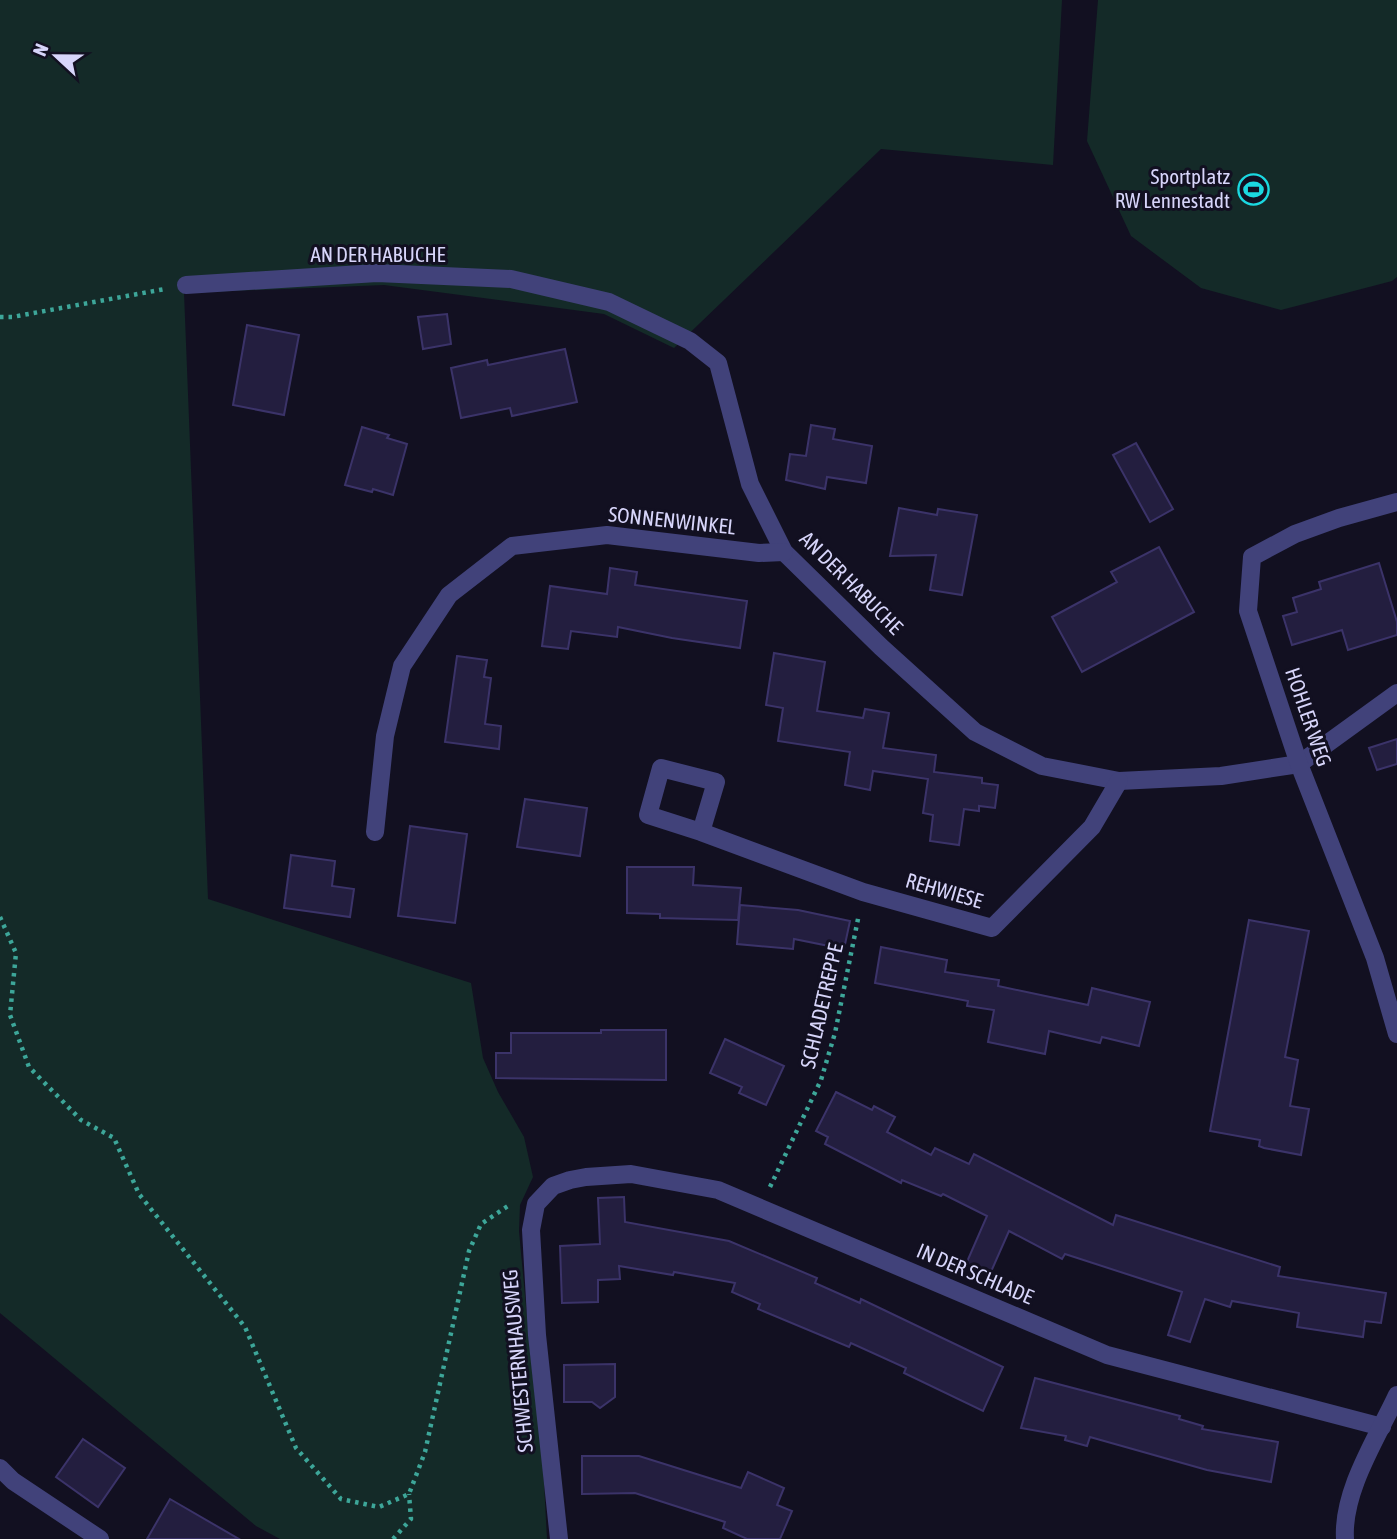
<svg xmlns="http://www.w3.org/2000/svg" width="1397" height="1539" viewBox="0 0 1397 1539" font-family="'Asap Condensed',sans-serif">
<style>
.green{fill:#142a28}
.building{fill:#231e3f;stroke:#3b3369;stroke-width:2}
.lines{fill:none;stroke-linecap:round;stroke-linejoin:round}
.path{stroke:#3da699;stroke-width:4.5;stroke-dasharray:3.5 5;stroke-linecap:butt}
.minor{stroke:#41427a;stroke-width:18}
.labels{text-anchor:middle;stroke-width:6;stroke-linejoin:round;paint-order:stroke}
.poi-label{font-size:21px;fill:#d7d5fa;stroke:#121021;text-anchor:end}
.street-label{font-size:21px;fill:#d7d5fa;stroke:#121021}
</style>
<rect width="100%" height="100%" fill="#121021"/>
<g class="green">
<polygon points="0,0 1062,0 1053,165 881,149 674,348 604,314 384,285 184,293 208,899 471,983 483,1058 498,1092 524,1137 533,1177 520,1205 519,1231 530,1350 543,1465 547,1539 280,1539 256,1526 0,1313"/>
<polygon points="1098,0 1397,0 1397,277 1392,281 1281,310 1201,288 1131,236 1087,141"/>
</g>
<g class="building">
<polygon points="447,314 451,344 423,349 418,317"/>
<polygon points="247,325 299,335 284,415 233,405"/>
<polygon points="565,349 577,402 512,416 510,408 461,418 451,368 487,360 488,365"/>
<polygon points="811,425 835,429 833,439 872,446 866,483 827,477 825,489 786,480 790,454 806,456"/>
<polygon points="362,427 389,435 387,438 407,444 393,495 373,489 372,492 345,485"/>
<polygon points="1136,443 1173,509 1150,522 1113,455"/>
<polygon points="899,508 937,515 938,509 977,515 962,595 930,590 936,555 890,556"/>
<polygon points="1159,547 1194,612 1082,672 1052,617 1117,582 1111,572"/>
<polygon points="1379,563 1397,622 1397,635 1348,650 1342,630 1292,645 1283,616 1297,612 1293,598 1321,589 1319,582"/>
<polygon points="610,568 637,572 635,585 747,601 740,648 672,638 618,627 617,637 571,631 568,649 542,646 550,586 607,594"/>
<polygon points="774,653 825,662 817,711 863,718 865,709 889,713 883,748 936,755 934,772 982,778 982,783 998,785 995,808 979,806 979,811 964,809 959,845 930,841 933,815 923,813 928,779 873,771 870,790 845,785 850,752 778,741 783,708 766,705"/>
<polygon points="457,656 487,660 484,677 491,678 485,724 501,726 499,749 445,742"/>
<polygon points="1397,739 1397,764 1377,770 1369,748"/>
<polygon points="525,799 587,808 580,856 517,847"/>
<polygon points="410,826 467,834 455,923 398,916"/>
<polygon points="291,855 335,861 332,886 354,889 350,917 284,908"/>
<polygon points="627,867 694,867 693,885 741,888 738,920 660,918 660,914 627,913"/>
<polygon points="740,905 798,910 850,921 844,949 794,939 793,949 737,944"/>
<polygon points="1249,920 1309,931 1285,1057 1298,1060 1290,1106 1309,1109 1301,1155 1264,1148 1259,1146 1260,1140 1210,1131"/>
<polygon points="881,947 947,960 945,972 999,980 998,986 1088,1005 1092,988 1150,1002 1139,1046 1102,1037 1100,1043 1049,1031 1045,1054 988,1042 994,1010 967,1006 968,1001 875,983"/>
<polygon points="601,1030 666,1030 666,1080 496,1078 496,1053 511,1053 511,1033 601,1033"/>
<polygon points="725,1039 784,1066 766,1105 739,1093 742,1087 710,1073"/>
<polygon points="836,1092 872,1110 874,1106 895,1117 887,1132 931,1155 935,1148 969,1164 974,1154 1113,1225 1116,1215 1280,1267 1278,1276 1386,1293 1381,1323 1365,1321 1363,1337 1297,1327 1299,1313 1232,1301 1230,1307 1205,1299 1190,1342 1168,1335 1182,1292 1065,1254 1062,1259 1009,1231 990,1274 966,1264 987,1216 943,1194 941,1196 902,1180 901,1183 825,1144 828,1137 816,1131"/>
<polygon points="624,1197 625,1222 729,1241 817,1278 815,1283 860,1303 861,1299 1003,1367 983,1411 904,1373 906,1368 851,1343 849,1347 758,1309 760,1304 732,1292 735,1283 674,1272 673,1275 619,1266 620,1279 598,1280 598,1302 562,1303 560,1246 600,1244 598,1198"/>
<polygon points="615,1364 615,1397 600,1408 592,1402 564,1402 564,1365"/>
<polygon points="1035,1378 1180,1416 1179,1419 1203,1426 1202,1429 1278,1442 1271,1482 1207,1470 1090,1437 1087,1446 1065,1440 1066,1436 1021,1428"/>
<polygon points="83,1439 125,1468 98,1507 56,1477"/>
<polygon points="582,1456 639,1456 741,1488 748,1472 784,1488 777,1505 792,1511 780,1539 747,1539 723,1528 725,1522 635,1493 582,1494"/>
<polygon points="170,1499 239,1539 147,1539"/>
</g>
<g class="lines">
<g class="path">
<polyline points="0,317 12,317 165,289"/>
<polyline points="0,917 16,953 10,1015 29,1067 81,1120 114,1138 139,1194 245,1327 296,1448 341,1499 379,1507 409,1494 425,1452 469,1251 481,1224 511,1204"/>
<polyline points="770,1187 821,1080 835,1033 859,914"/>
<polyline points="393,1539 411,1519 409,1494"/>
</g>
<g class="minor">
<polyline points="186,285 377,273 511,279 609,302 690,341 718,363 750,484 784,552 881,647 975,732 1042,766 1119,781 1221,776 1299,764 1397,693"/>
<polyline points="1397,502 1339,518 1295,534 1252,557 1248,611 1299,764 1375,958 1397,1034"/>
<polyline points="375,832 385,736 402,666 449,595 512,546 607,535 759,553 784,552"/>
<polyline points="701,832 716,782 661,768 648,815 701,832 863,892 992,928 1092,827 1119,781"/>
<polyline points="0,1468 13,1481 100,1539"/>
<polyline points="559,1539 537,1335 531,1230 536,1204 553,1186 570,1180 586,1177 631,1174 718,1190 1107,1355 1382,1427"/>
<path d="M1345 1539C1342 1491 1377 1438 1397 1395"/>
</g>
</g>
<defs>
<symbol id="stadium-ring" viewBox="-11 -11 22 22"><circle r="9.5" fill="#121021" stroke="#1bd8e0" stroke-width="1.5"/><path d="M0-5a6.5 5 0 1 0 0 10a6.5 5 0 1 0 0-10ZM-3.5-1.8h7v3.6h-7Z" fill="#1bd8e0"/></symbol>
</defs>
<g fill-rule="evenodd">
<use href="#stadium-ring" x="1236" y="172" width="35" height="35"/>
</g>
<g class="labels">
<g class="poi-label">
<text x="1230" y="184">Sportplatz<tspan x="1230" dy="24">RW Lennestadt</tspan></text>
</g>
<g class="street-label">
<text x="378" y="262">AN DER HABUCHE</text>
<text transform="translate(672 521) rotate(6)" y="7">SONNENWINKEL</text>
<text transform="translate(851 583) rotate(45)" y="7">AN DER HABUCHE</text>
<text transform="translate(1308 717) rotate(71)" y="7">HOHLER WEG</text>
<text transform="translate(944 891) rotate(16)" y="7">REHWIESE</text>
<text transform="translate(822 1006) rotate(-77)" y="7">SCHLADETREPPE</text>
<text transform="translate(975 1274) rotate(23)" y="7">IN DER SCHLADE</text>
<text transform="translate(518 1361) rotate(-95)" y="7">SCHWESTERNHAUSWEG</text>
</g>
</g>
<g transform="translate(56 56) rotate(292)" stroke="#121021" stroke-width="5" paint-order="stroke">
<path d="M0-5L12 26L0 18L-12 26Z" fill="#d7d5fa"/>
<text y="-10" font-size="19" font-weight="bold" text-anchor="middle" fill="#d7d5fa">N</text>
</g>
</svg>
